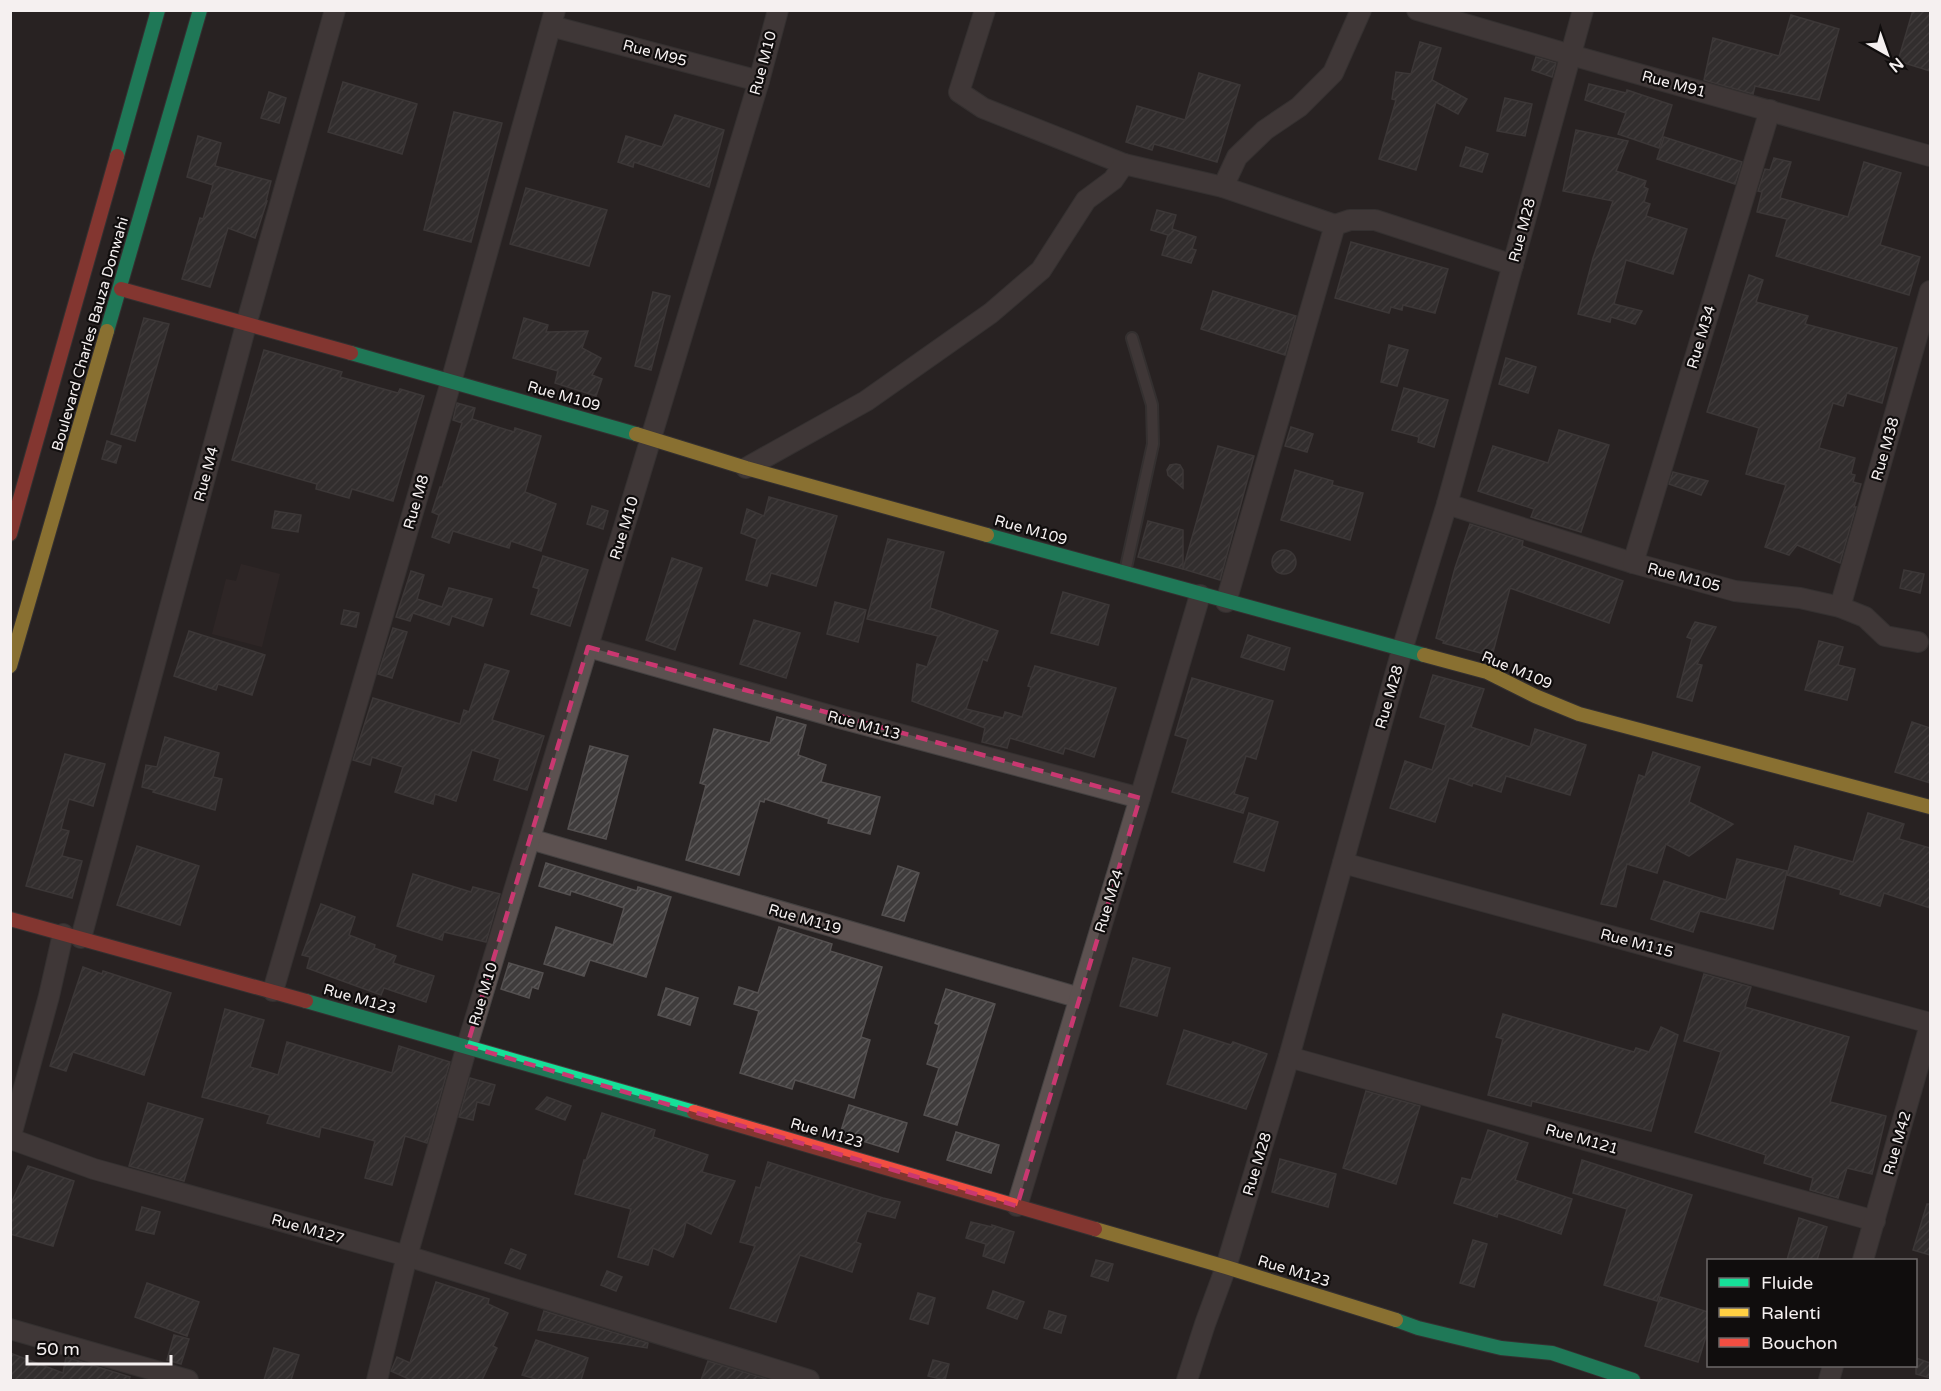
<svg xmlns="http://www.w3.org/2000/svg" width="1941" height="1391" viewBox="0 0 1941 1391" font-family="'Varela Round',sans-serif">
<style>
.built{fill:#372a2a}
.building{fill:url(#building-hatch);stroke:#545050;stroke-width:1.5}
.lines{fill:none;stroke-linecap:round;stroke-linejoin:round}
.lane-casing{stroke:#444141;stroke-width:14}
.street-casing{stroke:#444141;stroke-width:22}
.fast-casing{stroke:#444141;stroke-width:16}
.slow-casing{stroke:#444141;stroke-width:16}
.jam-casing{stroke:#444141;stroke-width:16}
.lane{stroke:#5c5150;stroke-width:10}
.street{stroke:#5c5150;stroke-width:20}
.fast{stroke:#16e098;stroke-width:14}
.slow{stroke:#ffcf43;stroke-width:14}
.jam{stroke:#f24e42;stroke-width:14}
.marked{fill:none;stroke:#ca3871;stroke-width:4.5;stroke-dasharray:12 8;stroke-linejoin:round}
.labels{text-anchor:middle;stroke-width:4.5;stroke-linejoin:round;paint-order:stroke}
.street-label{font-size:15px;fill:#f5f0f0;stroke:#100d0d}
</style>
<defs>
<pattern id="building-hatch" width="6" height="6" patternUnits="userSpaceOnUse" patternTransform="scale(1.5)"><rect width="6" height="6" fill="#3f3c3c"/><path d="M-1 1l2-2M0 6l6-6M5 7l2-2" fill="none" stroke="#5b5858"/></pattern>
</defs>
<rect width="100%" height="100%" fill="#282323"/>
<polygon class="built" points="241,564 280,574 262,647 212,634 226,579 236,581"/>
<g class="building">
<polygon points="1913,10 1930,10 1930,71 1898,61"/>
<polygon points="1791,15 1839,29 1819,100 1755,86 1753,94 1704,80 1713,38 1779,56"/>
<polygon points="1420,42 1441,48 1432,80 1467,99 1458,114 1436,102 1416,170 1379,159 1396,100 1392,99 1396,72 1411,74"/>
<polygon points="1536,57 1556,63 1552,77 1532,70"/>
<polygon points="1199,73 1240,85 1217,162 1154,144 1152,150 1126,142 1137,106 1185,120"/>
<polygon points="343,82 417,104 402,154 328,132"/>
<polygon points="1589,84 1626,93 1627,90 1672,105 1659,148 1618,134 1626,113 1585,100"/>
<polygon points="269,92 286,98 279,123 261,118"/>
<polygon points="1505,98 1532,104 1525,136 1497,131"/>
<polygon points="454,112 502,123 471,242 424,230"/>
<polygon points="675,115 724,130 709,187 634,162 633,167 618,162 626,136 662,147"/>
<polygon points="1576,130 1628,141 1616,171 1646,181 1644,187 1648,189 1644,202 1650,204 1646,216 1687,229 1673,274 1626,260 1614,304 1642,311 1635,324 1611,317 1610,322 1578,314 1593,258 1613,201 1563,191"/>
<polygon points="198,136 221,143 215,166 271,181 266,201 267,201 255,238 228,228 210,287 182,279 200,218 203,219 213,185 187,177"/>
<polygon points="1664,137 1742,162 1735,184 1657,159"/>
<polygon points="1466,147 1488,154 1482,172 1460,166"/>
<polygon points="1774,158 1791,162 1780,198 1848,217 1864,162 1901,173 1880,245 1920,257 1909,295 1776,256 1787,219 1757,212 1762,192 1758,191 1765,169 1770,170"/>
<polygon points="526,188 607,210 589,266 510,244"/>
<polygon points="1157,210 1176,215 1172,229 1196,237 1192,249 1196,250 1191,263 1162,255 1168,235 1151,230"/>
<polygon points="1351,242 1448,269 1435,313 1403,305 1402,310 1391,307 1389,313 1335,298"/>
<polygon points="1749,275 1763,280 1756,302 1808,316 1805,324 1897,348 1882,403 1847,393 1843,406 1833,403 1819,448 1855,458 1851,474 1855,475 1853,482 1861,484 1854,507 1856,507 1840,563 1797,545 1789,555 1765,547 1786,485 1746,474 1759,428 1707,412"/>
<polygon points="1213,291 1296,316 1285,355 1201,329"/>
<polygon points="653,292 670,296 651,370 635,366"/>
<polygon points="144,318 169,324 135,441 111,434"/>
<polygon points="524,318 548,325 546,332 588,331 582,348 601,358 592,375 602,379 596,396 555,383 558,371 513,358"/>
<polygon points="1389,345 1408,350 1397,386 1381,382"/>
<polygon points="264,350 342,372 340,377 398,393 400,389 424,396 393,501 352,489 349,498 316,489 317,484 232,460"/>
<polygon points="1506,358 1536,367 1528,393 1499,384"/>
<polygon points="1404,388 1448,400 1434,447 1418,442 1419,437 1392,430"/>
<polygon points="457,403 475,408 472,419 514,432 515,428 541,436 525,492 556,504 541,551 511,541 509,548 453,531 449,543 432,537 439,515 432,512 440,487 442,487 462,423 453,420"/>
<polygon points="1291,427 1313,434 1307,452 1285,446"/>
<polygon points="1559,430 1609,445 1581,532 1531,517 1534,509 1478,491 1493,446 1548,463"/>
<polygon points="107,441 121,446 116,463 102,459"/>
<polygon points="1218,446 1254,456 1220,580 1183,569"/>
<polygon points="1176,464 1180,465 1183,470 1183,488 1168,475 1167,470 1170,465"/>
<polygon points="1295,470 1333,481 1332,485 1363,493 1350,540 1281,520"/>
<polygon points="1673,472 1708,481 1701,495 1669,484"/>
<polygon points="769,497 837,516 816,586 771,573 767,586 746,580 757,539 741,533 747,509 764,516"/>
<polygon points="592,506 608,511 603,529 587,524"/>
<polygon points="275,511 301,515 298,532 272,528"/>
<polygon points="1148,521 1183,530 1183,569 1138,557"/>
<polygon points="1470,524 1523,541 1522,546 1623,581 1609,623 1510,588 1492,656 1443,643 1444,641 1436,638 1455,568"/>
<polygon points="888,539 944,552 930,608 998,631 987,661 983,659 966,709 1003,718 1005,712 1022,717 1031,687 1028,686 1035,666 1116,688 1094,757 1065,748 1063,754 1010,738 1007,748 982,742 985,728 912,701 917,664 927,667 938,636 867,619"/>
<circle cx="1284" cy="562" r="12"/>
<polygon points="543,556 588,570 570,626 531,614 539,589 533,587"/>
<polygon points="672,558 702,568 675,650 646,640"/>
<polygon points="1904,570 1924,574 1920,593 1900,588"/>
<polygon points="411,571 424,575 417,599 442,607 449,588 492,599 483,626 452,616 449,625 413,613 410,621 396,617"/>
<polygon points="1063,592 1109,605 1098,645 1051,633"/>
<polygon points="835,602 866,610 858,642 827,634"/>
<polygon points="344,610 359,613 356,627 341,624"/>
<polygon points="754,620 800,633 786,678 740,664"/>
<polygon points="1695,622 1716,627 1697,664 1702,665 1692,701 1677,697 1692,639 1687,637"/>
<polygon points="393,628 407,632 392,678 378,674"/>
<polygon points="189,631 265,655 252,695 218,684 216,690 174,676"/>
<polygon points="1248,635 1290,648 1284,670 1241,657"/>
<polygon points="1819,641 1843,647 1838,665 1855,669 1847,700 1805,690"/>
<polygon points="485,664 509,671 492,720 544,736 527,790 494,780 500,759 472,750 456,801 435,794 433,804 395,792 403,767 372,757 370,765 353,760 373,698 460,724 464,710 469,712"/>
<polygon points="1433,675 1484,689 1471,727 1530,747 1535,729 1586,745 1570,795 1506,776 1501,792 1473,783 1472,786 1449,778 1435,822 1390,808 1405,761 1432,770 1446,725 1420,717"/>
<polygon points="1192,678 1273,701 1256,759 1246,756 1234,794 1248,798 1243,813 1172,792 1188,739 1175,735"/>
<polygon points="777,717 806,725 798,755 826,765 821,782 880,797 870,834 828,823 829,819 765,799 764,802 760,801 739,875 686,860 706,785 700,783 714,729 770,743"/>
<polygon points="1912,722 1930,728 1930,783 1895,772"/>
<polygon points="165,737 219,753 213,777 222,779 215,810 153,792 154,790 142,787 146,765 157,767"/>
<polygon points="590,746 628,756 606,839 568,829"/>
<polygon points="1653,752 1700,767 1689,802 1733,824 1689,856 1666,844 1657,873 1627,864 1616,907 1601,904 1639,775 1645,777"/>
<polygon points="65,754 105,764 93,806 69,799 61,829 69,831 62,856 82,861 72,898 26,886"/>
<polygon points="1249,813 1278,822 1264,871 1234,862"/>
<polygon points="1868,813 1904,824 1899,839 1930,848 1930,908 1884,893 1880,906 1840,894 1841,890 1787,875 1795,846 1853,862"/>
<polygon points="137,846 199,866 180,925 117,905"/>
<polygon points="1737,859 1787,871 1773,929 1700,911 1693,932 1651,919 1664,881 1726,900"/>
<polygon points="546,863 637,891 638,887 671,897 646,977 590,960 584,976 544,964 556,927 613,945 624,908 571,891 570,895 539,886"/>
<polygon points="898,866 919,873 904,921 882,915"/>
<polygon points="413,874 471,892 473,887 500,894 486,942 444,932 442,940 397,926"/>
<polygon points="321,904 355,917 349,935 375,945 374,948 396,956 393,963 434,976 426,1002 384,988 381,995 307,968 310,957 302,955"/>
<polygon points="779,927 832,944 830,951 882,967 861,1037 870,1040 854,1098 795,1080 792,1089 740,1073 759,1011 734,1004 739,987 758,993"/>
<polygon points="1133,958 1170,968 1157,1016 1120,1006"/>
<polygon points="509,963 543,973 538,989 532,987 529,998 501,989"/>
<polygon points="83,967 102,974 103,971 171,993 144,1075 73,1052 66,1071 50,1066"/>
<polygon points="1704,974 1751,987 1745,1007 1849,1037 1830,1102 1886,1116 1872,1174 1847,1168 1838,1198 1810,1190 1813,1178 1764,1163 1766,1155 1695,1132 1721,1052 1684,1041"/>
<polygon points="666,988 698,998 690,1025 658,1015"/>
<polygon points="946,989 995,1004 957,1125 924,1115 939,1068 927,1064 939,1025 935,1023"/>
<polygon points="225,1009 264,1020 250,1067 278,1075 287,1042 392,1073 399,1046 450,1062 427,1143 405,1136 392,1185 365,1178 375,1141 321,1127 319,1137 267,1123 270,1115 202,1097"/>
<polygon points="1503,1014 1634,1052 1636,1048 1649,1052 1661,1027 1678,1035 1651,1131 1532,1101 1531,1106 1488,1095 1503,1039 1496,1037"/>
<polygon points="1184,1030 1231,1045 1233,1042 1267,1054 1246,1109 1167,1084"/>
<polygon points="470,1078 495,1085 489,1105 477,1102 473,1120 459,1117"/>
<polygon points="1366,1091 1420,1106 1396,1184 1343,1168"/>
<polygon points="547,1097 571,1106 565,1120 536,1109"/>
<polygon points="148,1103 203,1119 184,1181 129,1166"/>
<polygon points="849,1105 907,1123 898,1152 840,1134"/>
<polygon points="602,1113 655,1130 653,1137 708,1155 702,1172 735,1181 711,1234 686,1222 683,1235 673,1257 653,1248 648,1265 618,1257 631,1209 575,1194 584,1160 586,1160"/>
<polygon points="1488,1130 1528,1143 1515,1180 1572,1199 1561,1234 1498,1213 1497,1217 1454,1203 1462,1178 1471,1180"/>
<polygon points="956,1132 999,1145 991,1173 947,1160"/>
<polygon points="1280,1159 1336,1174 1328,1207 1272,1192"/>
<polygon points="1582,1160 1692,1195 1657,1301 1604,1285 1627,1209 1573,1193"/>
<polygon points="768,1162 883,1198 900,1202 895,1218 867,1211 856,1242 861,1244 852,1272 800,1255 776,1322 730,1308 755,1246 740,1242 756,1187 760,1188"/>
<polygon points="28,1166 74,1181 53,1246 10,1234 10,1206"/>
<polygon points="1927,1204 1930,1204 1930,1255 1913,1250"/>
<polygon points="142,1207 160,1212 154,1234 136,1230"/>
<polygon points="1799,1218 1827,1227 1817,1260 1787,1260"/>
<polygon points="971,1222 992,1227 992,1225 1014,1232 1004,1263 983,1256 986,1244 966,1238"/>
<polygon points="1473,1240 1487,1244 1474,1287 1460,1283"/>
<polygon points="511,1249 526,1255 520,1269 505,1263"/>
<polygon points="1096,1260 1113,1264 1108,1281 1091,1276"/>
<polygon points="607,1271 622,1277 616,1291 601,1285"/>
<polygon points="436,1282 489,1299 488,1304 508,1313 493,1346 497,1348 482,1380 411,1380 391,1371 397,1357 410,1363"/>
<polygon points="147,1283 199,1302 187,1336 135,1317"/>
<polygon points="993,1291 1024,1302 1017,1319 987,1308"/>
<polygon points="918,1293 935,1298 928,1324 910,1319"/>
<polygon points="1660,1297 1708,1312 1708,1330 1698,1362 1645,1346"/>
<polygon points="544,1311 648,1343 647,1348 538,1330"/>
<polygon points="1049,1311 1066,1316 1061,1333 1044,1328"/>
<polygon points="174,1335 189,1339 181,1364 167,1360"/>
<polygon points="536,1340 588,1358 581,1380 539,1380 522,1375"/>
<polygon points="274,1348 299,1355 291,1380 264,1380"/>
<polygon points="10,1353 63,1373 66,1357 130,1377 129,1380 10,1380"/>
<polygon points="1916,1358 1930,1363 1930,1378 1916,1374"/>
<polygon points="933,1360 949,1364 945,1380 928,1376"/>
<polygon points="708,1361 770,1380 701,1380"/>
</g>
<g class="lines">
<defs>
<polyline id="lane" points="1125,572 1153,444 1152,405 1132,338"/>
<g id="street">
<polyline points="985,10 959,92 983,108 1124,164"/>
<polyline points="1417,10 1571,55 1930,156"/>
<polyline points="551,26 759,81"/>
<polyline points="1223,187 1237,157 1265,130 1299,107 1333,73 1361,10"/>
<polyline points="746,468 866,401 991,313 1041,270 1086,200 1113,180 1124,164 1223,187 1335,225"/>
<polyline points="1447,504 1633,563 1735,591 1800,598 1840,607 1865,617 1885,636 1918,642"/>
<polyline points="1633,563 1770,110"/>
<polyline points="1226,602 1335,225 1350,220 1375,220 1513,265"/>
<polyline points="1840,607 1930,291"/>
<polyline points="588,647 839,718 1140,798"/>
<polyline points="530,839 1080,998"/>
<polyline points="1343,863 1930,1023"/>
<polyline points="81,938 246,325 335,10"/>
<polyline points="273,991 451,382 555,10"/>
<polyline points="1289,1057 1875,1221"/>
<polyline points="10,1139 49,996 63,934"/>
<polyline points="11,1139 94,1169 407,1256 809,1380"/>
<polyline points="1017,1206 1140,798 1200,595"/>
<polyline points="1863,1260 1930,1025"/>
<polyline points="10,1329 188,1380"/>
<polyline points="377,1380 407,1256 467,1046 759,81 778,10"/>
<polyline points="1187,1380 1205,1324 1226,1267 1289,1057 1402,650 1447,504 1583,10"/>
<polyline points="1829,1380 1833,1366"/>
</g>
<g id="fast">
<polyline points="117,156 158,10"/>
<polyline points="107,331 200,10"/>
<polyline points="351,353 636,434"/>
<polyline points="987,535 1424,655"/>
<polyline points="306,1001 694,1112"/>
<polyline points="1396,1320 1418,1328 1501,1348 1552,1353 1633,1380"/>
</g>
<g id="slow">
<polyline points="636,434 746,468 987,535"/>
<polyline points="1424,655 1487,672 1535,696 1579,714 1930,807"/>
<polyline points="10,666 107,331"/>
<polyline points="1095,1229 1226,1267 1396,1320"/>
</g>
<g id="jam">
<polyline points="121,289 351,353"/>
<polyline points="10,534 117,156"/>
<polyline points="10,919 306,1001"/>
<polyline points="694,1112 1095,1229"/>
</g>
</defs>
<use href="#lane" class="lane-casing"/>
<use href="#street" class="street-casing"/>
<use href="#fast" class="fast-casing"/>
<use href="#slow" class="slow-casing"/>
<use href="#jam" class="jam-casing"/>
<use href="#lane" class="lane"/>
<use href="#street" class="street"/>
<use href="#fast" class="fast"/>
<use href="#slow" class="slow"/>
<use href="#jam" class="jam"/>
</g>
<path d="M0 0H1941V1391H0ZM588 647 1140 798 1017 1206 467 1046Z" fill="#282323" fill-opacity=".55" fill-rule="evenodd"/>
<path class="marked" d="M588 647 1140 798 1017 1206 467 1046Z"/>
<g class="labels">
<g class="street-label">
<text transform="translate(655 53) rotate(15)" y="5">Rue M95</text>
<text transform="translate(763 63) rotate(-75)" y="5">Rue M10</text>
<text transform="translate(1674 84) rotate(15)" y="5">Rue M91</text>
<text transform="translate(1522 230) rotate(-75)" y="5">Rue M28</text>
<text transform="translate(90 334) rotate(-74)" y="5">Boulevard Charles Bauza Donwahi</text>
<text transform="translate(1701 337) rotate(-73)" y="5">Rue M34</text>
<text transform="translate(564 396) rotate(16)" y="5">Rue M109</text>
<text transform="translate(1885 449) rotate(-74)" y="5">Rue M38</text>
<text transform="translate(206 474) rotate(-75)" y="5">Rue M4</text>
<text transform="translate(416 502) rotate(-74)" y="5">Rue M8</text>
<text transform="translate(624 528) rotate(-73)" y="5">Rue M10</text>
<text transform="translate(1031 530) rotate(16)" y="5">Rue M109</text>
<text transform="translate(1684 577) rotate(15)" y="5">Rue M105</text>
<text transform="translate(1517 670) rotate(23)" y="5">Rue M109</text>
<text transform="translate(1389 697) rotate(-74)" y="5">Rue M28</text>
<text transform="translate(864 725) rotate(15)" y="5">Rue M113</text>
<text transform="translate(1109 901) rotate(-73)" y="5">Rue M24</text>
<text transform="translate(805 919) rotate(16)" y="5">Rue M119</text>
<text transform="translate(1637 943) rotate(15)" y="5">Rue M115</text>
<text transform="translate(483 994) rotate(-73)" y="5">Rue M10</text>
<text transform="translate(360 999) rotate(16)" y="5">Rue M123</text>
<text transform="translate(827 1133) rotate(16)" y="5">Rue M123</text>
<text transform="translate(1582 1139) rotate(16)" y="5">Rue M121</text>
<text transform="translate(1897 1143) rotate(-74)" y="5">Rue M42</text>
<text transform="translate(1257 1164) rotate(-73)" y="5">Rue M28</text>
<text transform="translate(308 1229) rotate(16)" y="5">Rue M127</text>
<text transform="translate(1294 1271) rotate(17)" y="5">Rue M123</text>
</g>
</g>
<rect width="1941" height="1391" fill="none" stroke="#f5f0f0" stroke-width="24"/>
<rect x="1707" y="1259" width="210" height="108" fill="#100d0d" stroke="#6c6868" stroke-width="1.5"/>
<rect x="1719" y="1278" width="30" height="9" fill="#16e098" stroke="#6c6868" stroke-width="1.5"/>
<text x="1761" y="1289" font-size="18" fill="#f5f0f0">Fluide</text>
<rect x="1719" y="1308" width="30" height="9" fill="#ffcf43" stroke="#6c6868" stroke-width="1.5"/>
<text x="1761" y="1319" font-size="18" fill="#f5f0f0">Ralenti</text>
<rect x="1719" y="1338" width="30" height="9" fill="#f24e42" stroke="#6c6868" stroke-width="1.5"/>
<text x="1761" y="1349" font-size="18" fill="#f5f0f0">Bouchon</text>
<g transform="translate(1887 54) rotate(140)" stroke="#100d0d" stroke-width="4.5" paint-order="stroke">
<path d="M0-4.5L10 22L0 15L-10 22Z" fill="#f5f0f0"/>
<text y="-9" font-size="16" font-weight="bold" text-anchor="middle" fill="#f5f0f0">N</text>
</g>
<path d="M27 1355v9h144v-9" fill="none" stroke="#f5f0f0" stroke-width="3"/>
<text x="36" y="1355" font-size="18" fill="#f5f0f0" stroke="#100d0d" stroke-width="4.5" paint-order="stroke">50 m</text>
</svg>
